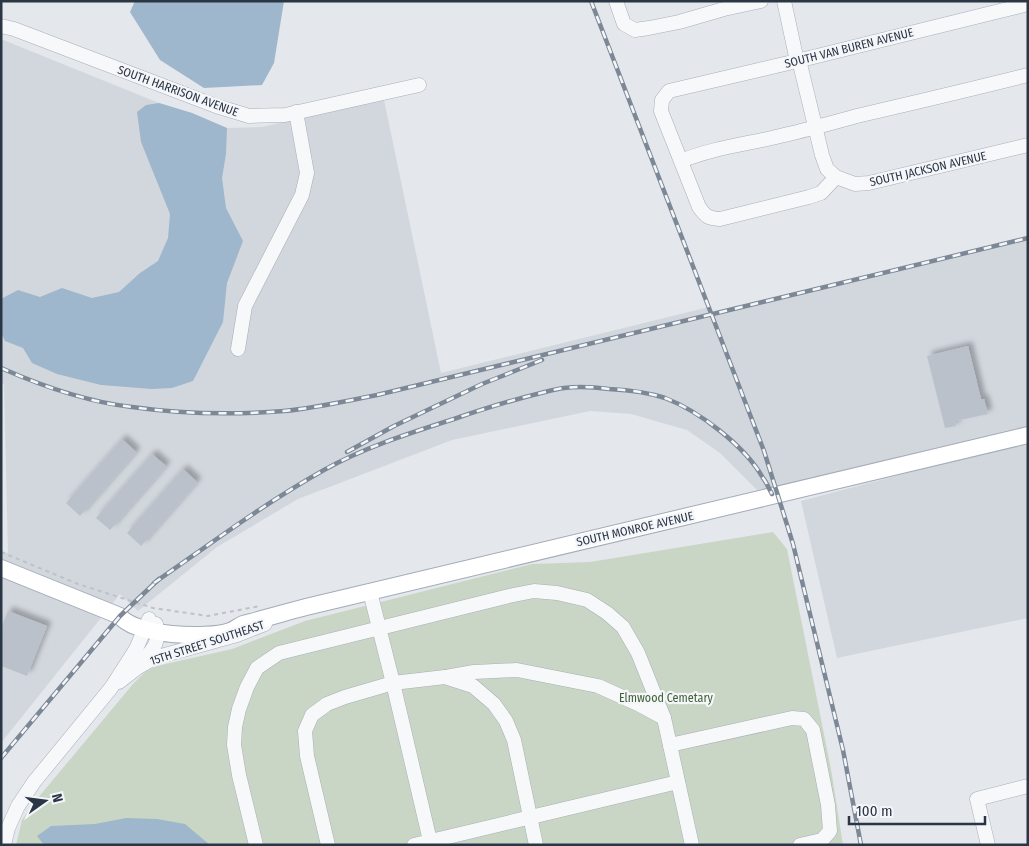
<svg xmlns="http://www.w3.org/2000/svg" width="1029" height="846" viewBox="0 0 1029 846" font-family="'Fira Sans Condensed',sans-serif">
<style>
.built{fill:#d2d7de}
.green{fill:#cad6c5}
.water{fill:#9eb7cc}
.building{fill:#bbc1ca;filter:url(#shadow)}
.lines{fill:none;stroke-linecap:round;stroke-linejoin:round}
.minor-casing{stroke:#a9aeb7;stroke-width:15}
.major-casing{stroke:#a3acb8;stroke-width:18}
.path{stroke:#bec2c7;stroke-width:2;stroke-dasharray:4 4;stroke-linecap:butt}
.minor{stroke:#f7f8fa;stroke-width:14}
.major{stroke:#fff;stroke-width:16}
.rail-casing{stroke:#7d8896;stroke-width:4.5}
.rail{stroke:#f4f6f9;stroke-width:2.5;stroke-dasharray:8;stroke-linecap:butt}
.labels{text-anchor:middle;stroke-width:4.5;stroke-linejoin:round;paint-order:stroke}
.street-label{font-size:12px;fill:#2b3645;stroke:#f4f6f9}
.park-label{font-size:12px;fill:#426138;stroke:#f4f6f9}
</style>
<defs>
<filter id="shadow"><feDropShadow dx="4.5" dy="-4.5" stdDeviation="2.5" flood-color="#0004"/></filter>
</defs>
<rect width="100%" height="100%" fill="#e4e7ec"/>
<g class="built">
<polygon points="1,39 159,103 192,113 227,128 262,127 384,100 441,373 709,307 712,314 1028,238 1028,429 758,491 720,453 687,430 631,414 590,411 452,440 298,499 217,547 138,611 120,594 1,743 1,551 8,553 4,384 1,382"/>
<polygon points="1028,441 1028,618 837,658 801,501"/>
</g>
<polygon class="green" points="773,532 787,549 831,769 843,845 16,845 22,820 37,799 133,684 145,672 157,666 232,649 305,621 532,564 590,562"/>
<g class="water">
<polygon points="135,1 284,1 274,63 262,85 204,88 160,60 130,12"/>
<polygon points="159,103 192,113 227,128 226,154 222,178 226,208 243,241 227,283 223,322 193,381 172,388 152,389 101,385 57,374 32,363 23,348 5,341 1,332 1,299 18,290 40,297 62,288 92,298 119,292 140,273 158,261 168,238 170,214 141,142 137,112 146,105"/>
<polygon points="126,818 157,819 185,824 210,845 44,845 37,836 51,826 95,824"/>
</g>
<g class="building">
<polygon points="968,346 981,399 984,399 988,414 955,421 956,426 945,428 927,356"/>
<polygon points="122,439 136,452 80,516 66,503"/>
<polygon points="152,454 166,466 110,530 96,518"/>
<polygon points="183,469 197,482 141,546 127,533"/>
<polygon points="8,611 47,626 27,676 1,666 1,628"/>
</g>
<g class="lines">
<defs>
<g id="minor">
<polyline points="616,1 624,24 635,30 649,28 679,22 724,9 761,1"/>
<polyline points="784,1 797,61"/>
<path d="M1028 4 797 61 669 91 662 100 661 111 699 207C706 217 708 218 720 219L809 197 821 193 836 177 855 184 869 183 1028 145"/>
<polyline points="1,26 14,29 216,106 249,116 285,115 419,85"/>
<polyline points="799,60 822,155 827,169 836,177"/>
<path d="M681 161C712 148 748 144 780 136 807 130 834 122 861 115 917 102 972 89 1028 75"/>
<polyline points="238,349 245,306 302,195 307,173 296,112"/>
<polyline points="370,592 393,683 431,845"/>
<path d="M142 662C154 648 160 643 156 624"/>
<polyline points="446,677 474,672 517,670 598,686 638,704 664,718"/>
<polyline points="119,682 137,668 154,658 237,635 265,624"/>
<polyline points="670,745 792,718 804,719 813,730 828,805 830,831 822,840 800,845"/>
<polyline points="4,845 8,828 18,806 34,782 111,688 136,649 149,619"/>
<polyline points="256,845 239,775 234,745 235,727 239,709 247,687 257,668 279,653 509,596 534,591 557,593 587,600 607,613 623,627 638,653 664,718 692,845"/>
<polyline points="328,845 307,756 305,731 312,715 327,704 345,697 393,683 445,677 473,686 494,704 506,721 514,740 536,845"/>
<polyline points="414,845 678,782"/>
<polyline points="988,845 977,799 1028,786"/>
</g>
<path id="major" d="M1 568 120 616C135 636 207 639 230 631 234 630 238 626 243 624 248 622 253 622 258 620 274 616 290 611 306 607L1028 435"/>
</defs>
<use href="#minor" class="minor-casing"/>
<use href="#major" class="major-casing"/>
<polyline class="path" points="1,552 78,584 153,608 208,616 260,606"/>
<use href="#minor" class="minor"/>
<use href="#major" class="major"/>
<defs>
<g id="rail">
<polyline points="591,1 764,451 793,544 843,750 861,845"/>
<path d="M1 368C42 386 87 402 132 407 182 414 233 415 284 411 315 408 346 401 377 395L1028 238"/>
<polyline points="347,452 394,426 482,384 542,360"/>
<path d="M154 583C210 544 265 503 324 470 365 447 410 433 454 419 483 409 512 400 541 393 549 391 556 389 564 388 579 386 594 387 609 389 628 390 647 392 665 398 699 411 745 446 763 478 767 483 769 489 772 494"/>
<polyline points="1,758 120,616 159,579"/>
</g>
</defs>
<use href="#rail" class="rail-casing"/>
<use href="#rail" class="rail"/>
</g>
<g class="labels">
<g class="street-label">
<text transform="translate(849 48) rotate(-14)" y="4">SOUTH VAN BUREN AVENUE</text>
<text transform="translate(178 91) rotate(20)" y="4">SOUTH HARRISON AVENUE</text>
<text transform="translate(928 169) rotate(-13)" y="4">SOUTH JACKSON AVENUE</text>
<text transform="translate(635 529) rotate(-13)" y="4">SOUTH MONROE AVENUE</text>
<text transform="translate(207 643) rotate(-18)" y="4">15TH STREET SOUTHEAST</text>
</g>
<g class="park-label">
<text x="666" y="702">Elmwood Cemetary</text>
</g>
</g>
<rect width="1029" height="846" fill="none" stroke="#2b3645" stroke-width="5"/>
<g transform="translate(45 801) rotate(76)" stroke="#f4f6f9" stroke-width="4" paint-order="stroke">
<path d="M0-4L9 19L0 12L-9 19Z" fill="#2b3645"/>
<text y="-8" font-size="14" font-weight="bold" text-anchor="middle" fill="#2b3645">N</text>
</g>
<path d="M849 816v8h136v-8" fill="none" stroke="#2b3645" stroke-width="2.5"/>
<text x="856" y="816" font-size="15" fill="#2b3645" stroke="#f4f6f9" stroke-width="4" paint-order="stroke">100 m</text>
</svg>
